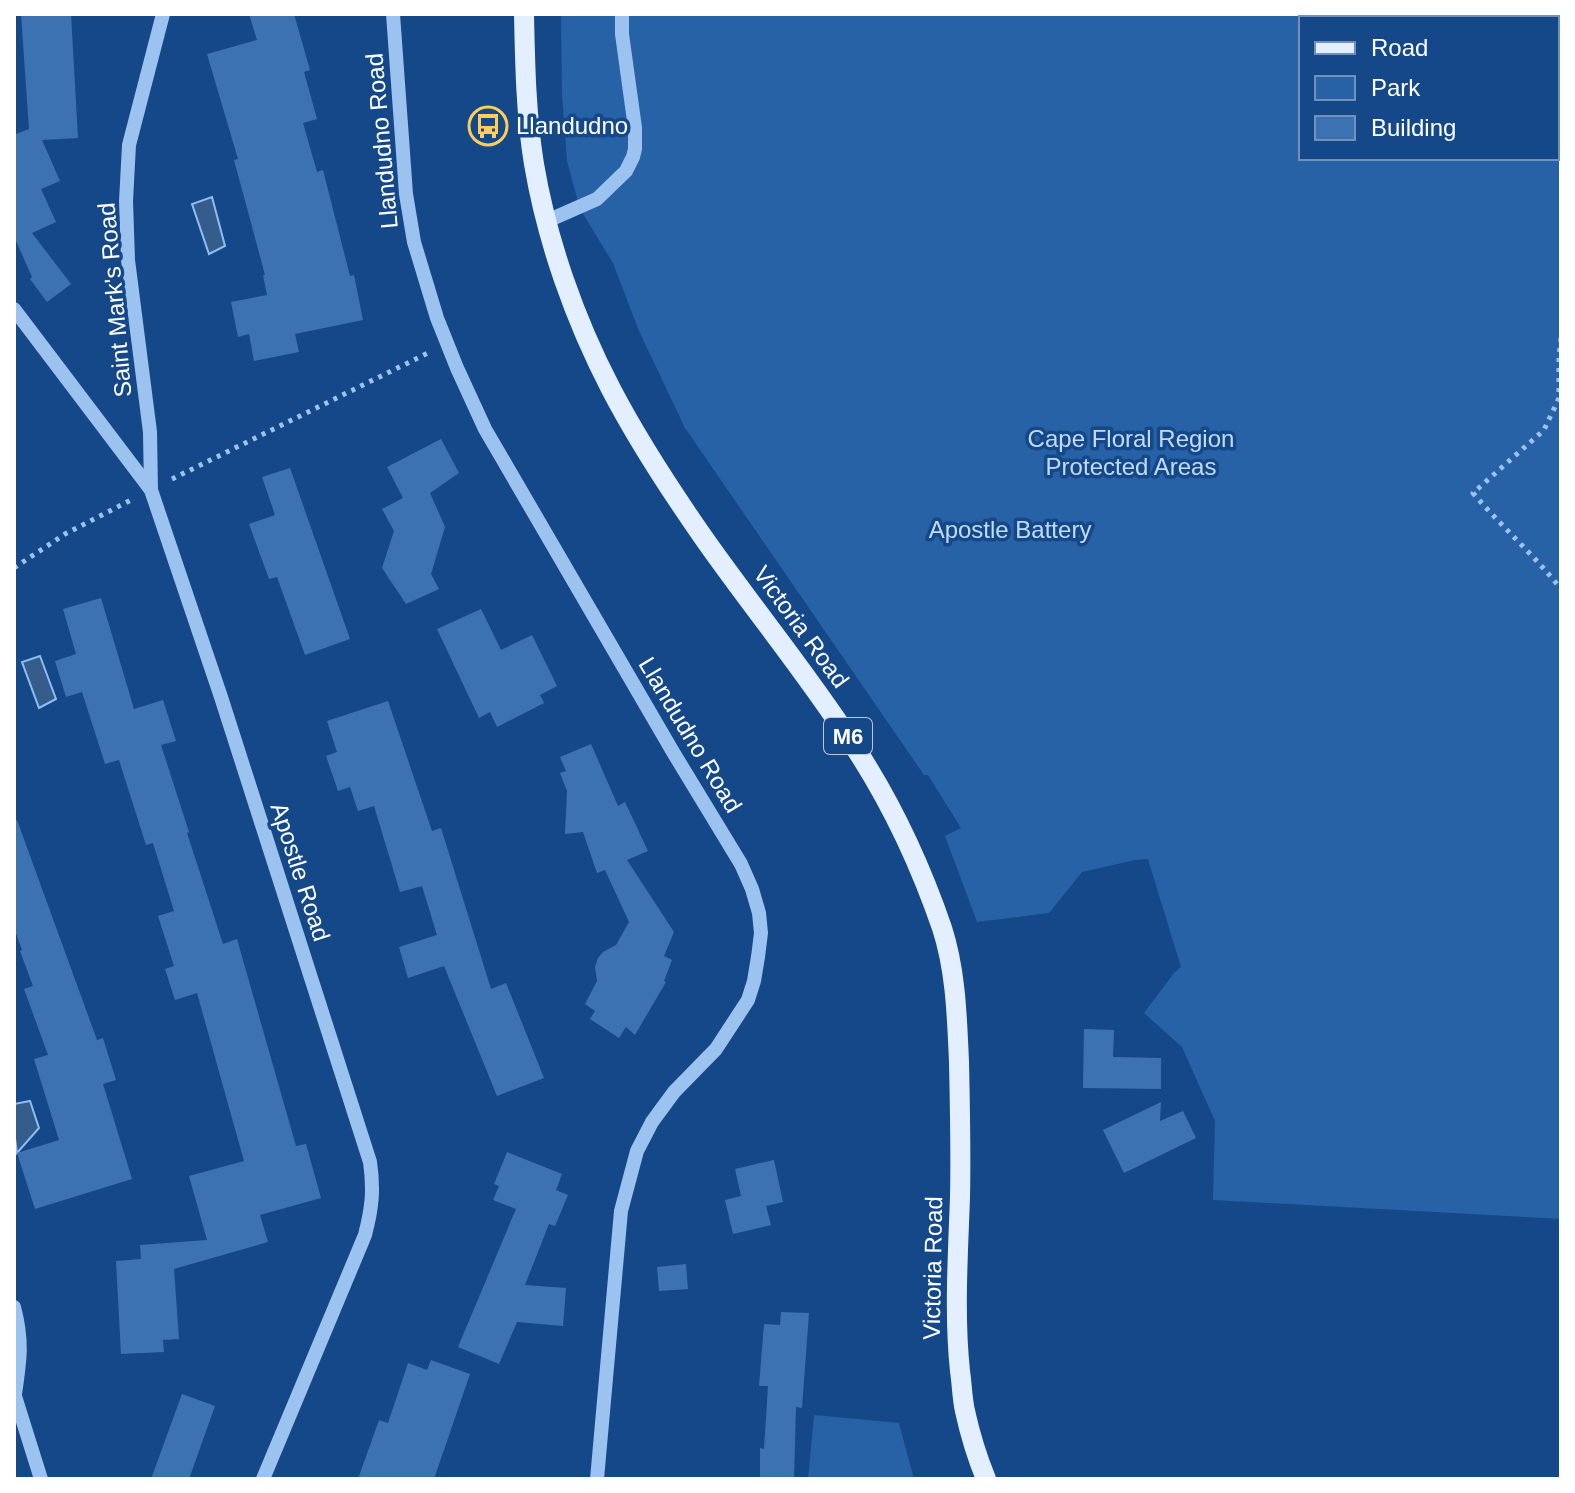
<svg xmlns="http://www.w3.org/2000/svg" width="1575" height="1493" viewBox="0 0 1575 1493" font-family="Helvetica,sans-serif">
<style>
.green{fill:#2762a7;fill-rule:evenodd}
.water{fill:#355c8b;stroke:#8ebdf2;stroke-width:2}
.building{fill:#3d72b2}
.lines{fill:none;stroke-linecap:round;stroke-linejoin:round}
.path{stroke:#9cc2ef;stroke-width:5;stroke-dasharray:4 6;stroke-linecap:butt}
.minor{stroke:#9cc2ef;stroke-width:14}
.major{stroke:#e3eeff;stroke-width:20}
.labels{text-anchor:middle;stroke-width:7;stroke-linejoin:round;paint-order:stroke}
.shield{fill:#154888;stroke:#b9c8db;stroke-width:2}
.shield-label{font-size:22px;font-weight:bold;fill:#fff}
.poi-label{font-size:24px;fill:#fff;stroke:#154888;text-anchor:start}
.street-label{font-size:24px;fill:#fff;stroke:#154888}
.park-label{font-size:24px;fill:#c1dcfb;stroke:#154888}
</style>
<rect width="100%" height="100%" fill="#154888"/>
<g class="green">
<path d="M561 14H1561V1219L1213 1200 1215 1121 1182 1047 1144 1013 1175 972 1181 967 1148 859 1135 860 1082 872 1049 913 977 922 945 836 961 828 928 775H924L685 428 639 331 613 263 580 209 567 161 562 94ZM1301 18H1557V158H1301Z"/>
<polygon points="814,1415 899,1423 914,1479 808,1479"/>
</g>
<g class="water">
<polygon points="212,197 225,246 209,254 192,204"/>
<polygon points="40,656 56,699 39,708 22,662"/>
<polygon points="30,1101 39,1128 17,1153 14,1131 14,1104"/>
</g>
<g class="building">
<polygon points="21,14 71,14 78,138 42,140 60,181 41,189 56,222 32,233 71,284 47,302 30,279 32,277 16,241 14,242 14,130 16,134 29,129"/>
<polygon points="249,14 294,14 310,70 304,72 317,119 303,123 317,172 323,170 350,276 354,275 363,320 295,334 299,352 254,361 249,334 238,337 231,302 267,295 263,275 265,275 234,160 238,159 207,54 257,40"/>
<polygon points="441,439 459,473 430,493 445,527 431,574 439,589 406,604 382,568 394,531 382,509 403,498 387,467"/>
<polygon points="290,468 350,639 305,655 277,577 269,579 249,524 275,515 262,477"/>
<polygon points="101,598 134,709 163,700 176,741 161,745 189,832 187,833 223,944 237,939 296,1146 306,1144 321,1198 260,1215 268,1242 174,1269 179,1339 163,1340 164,1352 121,1354 116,1261 141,1259 140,1245 207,1240 189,1176 244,1161 197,993 175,1000 165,969 174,966 158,916 174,911 153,843 146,845 119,760 105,764 82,692 66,697 55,661 76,654 63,609"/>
<polygon points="481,609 501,650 532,635 557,686 540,695 544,703 497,727 490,712 479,718 437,629"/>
<polygon points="388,701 432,831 441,828 491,989 506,983 544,1078 497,1096 444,966 408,978 399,947 437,935 422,886 400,892 374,806 358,811 350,787 338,791 326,756 337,752 327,721"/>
<polygon points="591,744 618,806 625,802 648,851 627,860 674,932 664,956 672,960 664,981 666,982 635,1035 626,1027 619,1038 590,1019 595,1011 585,1004 597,981 595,967 598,958 603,952 616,945 629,922 605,870 597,873 583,832 565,834 567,791 560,773 566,771 560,757"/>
<polygon points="17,820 97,1040 103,1038 116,1080 103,1084 132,1179 35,1209 17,1153 59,1140 34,1059 48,1055 24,989 33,986 20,951 22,950 14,928 14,821"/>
<polygon points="1084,1029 1114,1030 1113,1057 1161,1058 1161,1089 1083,1088"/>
<polygon points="1161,1102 1160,1121 1183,1111 1196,1138 1124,1173 1103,1130"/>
<polygon points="507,1152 562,1174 556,1190 568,1195 555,1226 549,1224 525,1285 566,1288 563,1326 517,1322 499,1364 458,1347 516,1209 493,1200 499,1186 494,1184"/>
<polygon points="774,1160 783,1202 766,1206 771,1225 733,1234 725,1200 741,1196 735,1169"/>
<polygon points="686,1264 688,1289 659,1291 657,1267"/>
<polygon points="781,1312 809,1313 802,1408 796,1407 794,1479 760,1479 760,1448 764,1449 768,1386 759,1386 764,1324 780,1325"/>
<polygon points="431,1360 470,1374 434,1479 358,1479 379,1420 388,1423 408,1363 427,1370"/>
<polygon points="182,1394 215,1406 189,1479 151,1479"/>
</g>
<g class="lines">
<g class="path">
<path d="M1561 338 1559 356V398L1544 430 1473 493C1501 526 1534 555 1561 589"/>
<polyline points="172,479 428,353"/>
<polyline points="14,568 65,534 131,500"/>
</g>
<g class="minor">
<polyline points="393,14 406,194 414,242 437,318 457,368 485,429 673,752 741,864 752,889 759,913 761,933 758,957 754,981 748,1000 716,1049 674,1092 652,1122 637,1151 621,1211 597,1479"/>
<polyline points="547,221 597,199 626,171 633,157 635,149 635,128 622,34 622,14"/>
<path d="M14 309 151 490 221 697 370 1162C374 1190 372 1208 365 1235L263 1479"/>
<polyline points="151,490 150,432 128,260 126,201 129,145 163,14"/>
<path d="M14 1307C23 1341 20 1360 15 1394"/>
<polyline points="14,1393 41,1479"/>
</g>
<path class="major" d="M524 14C525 64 526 115 534 164 547 241 575 320 611 389 637 439 671 491 703 537 752 607 806 672 852 743 890 800 920 864 942 928 956 971 957 1018 959 1062 960 1107 961 1152 960 1197 958 1255 954 1314 960 1371 962 1384 962 1398 965 1411 970 1434 977 1457 986 1479"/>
</g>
<defs>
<symbol id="bus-ring" viewBox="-11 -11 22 22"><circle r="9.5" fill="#154888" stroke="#ffce59" stroke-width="1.5"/><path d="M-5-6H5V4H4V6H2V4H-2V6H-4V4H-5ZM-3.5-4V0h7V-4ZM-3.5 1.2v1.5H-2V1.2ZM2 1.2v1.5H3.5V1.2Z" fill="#ffce59"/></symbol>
</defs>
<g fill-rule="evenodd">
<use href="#bus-ring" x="466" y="104" width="44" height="44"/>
</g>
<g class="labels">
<rect class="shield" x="824" y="718" width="48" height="36" rx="6"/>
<g class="shield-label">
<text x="848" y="744">M6</text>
</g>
<g class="poi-label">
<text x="516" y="134">Llandudno</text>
</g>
<g class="street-label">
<text transform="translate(382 141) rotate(-95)" y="8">Llandudno Road</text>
<text transform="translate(115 300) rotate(-95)" y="8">Saint Mark's Road</text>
<text transform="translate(801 627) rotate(54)" y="8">Victoria Road</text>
<text transform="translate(690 735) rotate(59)" y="8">Llandudno Road</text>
<text transform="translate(300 872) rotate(72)" y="8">Apostle Road</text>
<text transform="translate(933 1268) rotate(-89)" y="8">Victoria Road</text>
</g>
<g class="park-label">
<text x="1131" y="447">Cape Floral Region<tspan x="1131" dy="28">Protected Areas</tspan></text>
<text x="1010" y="538">Apostle Battery</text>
</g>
</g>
<rect width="1575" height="1493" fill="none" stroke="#ffffff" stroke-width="32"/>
<rect x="1299" y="16" width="260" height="144" fill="#154888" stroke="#7391b8" stroke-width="2"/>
<rect x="1315" y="42" width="40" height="12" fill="#e3eeff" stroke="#7391b8" stroke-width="2"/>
<text x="1371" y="56" font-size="24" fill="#ffffff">Road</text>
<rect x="1315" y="76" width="40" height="24" fill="#2762a7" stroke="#7391b8" stroke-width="2"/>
<text x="1371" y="96" font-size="24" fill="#ffffff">Park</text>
<rect x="1315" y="116" width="40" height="24" fill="#3d72b2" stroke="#7391b8" stroke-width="2"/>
<text x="1371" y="136" font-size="24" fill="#ffffff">Building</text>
</svg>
